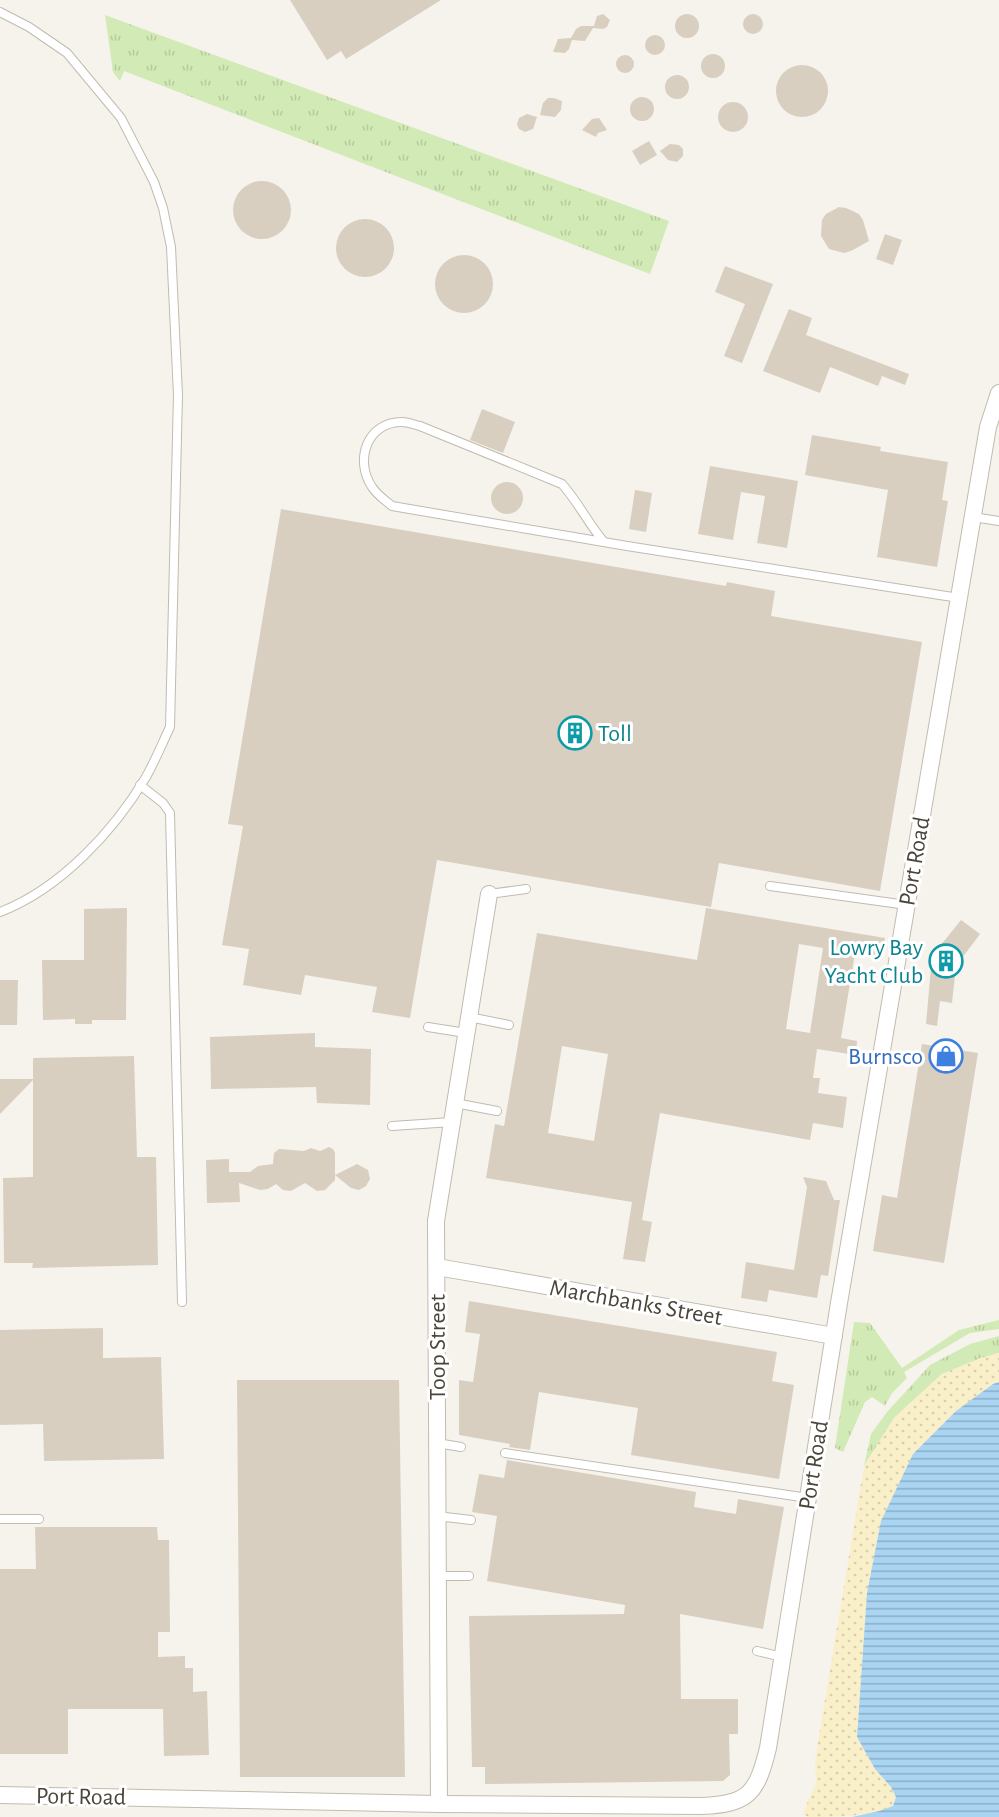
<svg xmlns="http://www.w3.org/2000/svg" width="999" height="1817" viewBox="0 0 999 1817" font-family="'Alegreya Sans',sans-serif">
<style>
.grass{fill:url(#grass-tufts)}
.sand{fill:url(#sand-dots)}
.water{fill:url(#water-rules)}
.building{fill:#d8cfc1;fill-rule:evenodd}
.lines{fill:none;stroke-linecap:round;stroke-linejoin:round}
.lane-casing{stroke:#c2bbae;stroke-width:10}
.street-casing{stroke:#c2bbae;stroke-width:18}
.lane{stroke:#fff;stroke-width:8}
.street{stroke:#fff;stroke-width:16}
.labels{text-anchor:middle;stroke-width:6;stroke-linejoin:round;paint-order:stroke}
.culture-label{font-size:24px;fill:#0d838f;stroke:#fff;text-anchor:start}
.street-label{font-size:24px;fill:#4b4439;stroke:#fff}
.shop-label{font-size:24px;fill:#366cbe;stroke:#fff;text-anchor:end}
</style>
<defs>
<pattern id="grass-tufts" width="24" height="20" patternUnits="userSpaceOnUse" patternTransform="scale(1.5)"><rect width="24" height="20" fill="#d2eab5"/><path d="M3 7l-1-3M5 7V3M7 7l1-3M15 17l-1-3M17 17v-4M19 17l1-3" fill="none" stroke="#b6ca9c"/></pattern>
<pattern id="sand-dots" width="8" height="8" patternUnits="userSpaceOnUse" patternTransform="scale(1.5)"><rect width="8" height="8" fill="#f9efc9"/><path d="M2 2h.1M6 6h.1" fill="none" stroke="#d7cead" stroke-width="1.8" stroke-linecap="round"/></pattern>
<pattern id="water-rules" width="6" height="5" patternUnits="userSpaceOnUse" patternTransform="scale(1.5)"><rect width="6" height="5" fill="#a9d4f2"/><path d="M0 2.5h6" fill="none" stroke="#8caec5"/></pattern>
</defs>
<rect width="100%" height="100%" fill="#f6f3ec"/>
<g class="grass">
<polygon points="105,15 669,221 650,274 124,71 120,81 113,72"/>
<polygon points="999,1320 999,1329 970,1333 904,1372 907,1378 892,1393 885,1406 872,1397 865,1402 843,1452 835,1448 854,1322 870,1323 902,1368 959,1330"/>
<polygon points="999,1336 999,1353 981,1358 942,1374 894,1418 864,1466 871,1434 887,1412 930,1365 970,1344"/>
</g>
<path class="sand" d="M999 1353V1382L993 1384 956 1411 913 1454 881 1521 867 1593 857 1737 875 1769 891 1787 896 1797 893 1806C865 1817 838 1817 808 1817L803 1813 816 1783 815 1760 864 1466 894 1418 942 1374 981 1358Z"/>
<polygon class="water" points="999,1382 999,1817 852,1817 879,1811 893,1806 896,1797 891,1787 875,1769 857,1737 867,1593 881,1521 913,1454 956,1411 993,1384"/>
<g class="building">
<polygon points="290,0 441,0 346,59 341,51 327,60"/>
<polygon points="603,14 610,20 607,27 603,29 593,28 585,41 572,40 569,49 565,53 553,52 558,39 571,38 576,29 581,26 594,26 597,16"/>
<circle cx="753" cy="24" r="10"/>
<circle cx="687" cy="26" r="12"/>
<circle cx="655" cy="45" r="10"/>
<circle cx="713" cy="66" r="12"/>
<circle cx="625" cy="64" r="9"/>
<circle cx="802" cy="91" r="26"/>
<circle cx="677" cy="87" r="12"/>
<circle cx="642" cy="109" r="12"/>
<polygon points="548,98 554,98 562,101 561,110 555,117 540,115 543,103"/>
<circle cx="733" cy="117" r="15"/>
<polygon points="527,114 537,117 533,129 525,132 519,129 517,124 519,118"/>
<polygon points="599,118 607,130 598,133 596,137 582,130 592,119"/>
<polygon points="649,141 657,155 640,165 632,151"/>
<polygon points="670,144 679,145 683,149 683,156 677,162 668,160 660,151"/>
<circle cx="262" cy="210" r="29"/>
<polygon points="839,207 846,208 859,214 863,220 869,241 851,251 844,253 829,249 821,236 822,220 826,214"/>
<circle cx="365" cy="248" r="29"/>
<polygon points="885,234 902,240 893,265 876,259"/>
<circle cx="464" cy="284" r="29"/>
<polygon points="725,266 773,284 742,363 724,356 745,304 715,292"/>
<polygon points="789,309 812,318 806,335 909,374 905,385 882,376 878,386 830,367 820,393 763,371"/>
<polygon points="482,409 515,422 503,453 470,440"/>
<polygon points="812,435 881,447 880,451 948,462 942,500 948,501 937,567 877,557 888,490 805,475"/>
<polygon points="710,466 798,481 787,548 757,543 765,496 741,492 733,540 698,534"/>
<circle cx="507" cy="498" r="16"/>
<polygon points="635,490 652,493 646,532 629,529"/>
<polygon points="281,509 726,586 727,582 775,591 771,616 922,642 880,891 719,863 711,907 437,860 410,1018 372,1012 377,987 305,975 301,995 243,985 249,949 222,945 243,826 228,824"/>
<polygon points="127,908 126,1020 92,1020 92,1024 75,1024 75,1019 43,1020 42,960 84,960 84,909"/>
<path d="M706 908 885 938 881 958 855 953 841 1038 857 1041 856 1055 817 1049 813 1078H820L818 1093 847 1097 843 1128 813 1123 810 1140 660 1113 642 1220 652 1222 645 1262 623 1259 632 1202 486 1178 495 1124 504 1126 537 933 697 960ZM799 944 823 948 810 1033 786 1029ZM562 1046 608 1054 594 1141 548 1133Z"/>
<polygon points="961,920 980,934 956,966 952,1003 940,1001 937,1026 926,1024 932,956"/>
<polygon points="0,980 18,980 17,1025 0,1025"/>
<polygon points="315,1033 315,1047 371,1049 370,1105 317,1103 316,1087 211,1089 210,1037"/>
<polygon points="922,1044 978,1053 944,1263 873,1251 882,1195 897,1198"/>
<polygon points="134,1056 137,1157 156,1157 158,1265 32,1268 33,1263 4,1263 3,1178 33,1177 33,1080 0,1114 0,1079 33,1079 33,1058"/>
<polygon points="329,1147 333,1149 335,1153 335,1180 325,1190 317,1191 305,1183 291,1191 283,1190 276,1184 268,1189 260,1190 239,1183 240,1202 207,1203 206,1160 229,1159 229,1172 250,1172 258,1166 273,1164 274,1153 279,1149 304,1151 311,1148 320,1151"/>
<polygon points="357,1164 368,1170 370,1179 366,1186 359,1190 351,1188 335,1175"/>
<polygon points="803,1177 826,1181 834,1200 840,1200 828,1276 821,1275 817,1298 769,1290 767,1302 741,1298 746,1262 794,1270 807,1187"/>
<polygon points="469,1301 777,1352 772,1381 794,1385 779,1479 631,1455 638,1408 539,1392 530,1450 509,1447 510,1444 459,1435 459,1380 473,1382 480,1334 465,1332"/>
<polygon points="103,1328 103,1358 161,1357 164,1459 44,1461 43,1424 0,1425 0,1330"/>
<polygon points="237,1380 399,1380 405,1777 240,1777"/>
<polygon points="507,1460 696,1492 694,1507 736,1514 738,1499 784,1507 763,1629 680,1614 681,1699 738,1699 738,1734 729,1734 730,1775 723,1781 485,1784 485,1767 472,1767 469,1616 624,1614 625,1605 487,1581 497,1516 472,1512 479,1474 504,1478"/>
<polygon points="35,1527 157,1527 158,1540 169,1540 170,1632 158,1632 158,1657 185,1656 185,1668 193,1668 193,1692 207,1691 209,1755 164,1756 163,1709 68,1709 68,1754 0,1754 0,1569 36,1569"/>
</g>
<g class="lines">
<defs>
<g id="lane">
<path d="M0 12 29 27 67 53 121 118 154 182 163 208 171 247 178 395 170 727C162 744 155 761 146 777 114 831 60 889 0 912"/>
<polyline points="973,517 999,521"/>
<path d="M604 542C588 523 578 502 562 484L420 426C415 425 408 422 402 422 367 422 354 460 372 487 377 495 385 500 392 506L627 546 959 598"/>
<polyline points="140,785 163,803 170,813 182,1302"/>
<polyline points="770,886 907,905"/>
<polyline points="489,894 526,889"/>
<polyline points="469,1017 509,1025"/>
<polyline points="428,1027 466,1033"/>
<polyline points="455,1103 497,1111"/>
<polyline points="392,1126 452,1122"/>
<polyline points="437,1443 461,1447"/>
<polyline points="505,1453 808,1498"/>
<polyline points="437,1516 471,1520"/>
<polyline points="0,1519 39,1519"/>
<polyline points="438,1576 469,1576"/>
<polyline points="757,1651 782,1657"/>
</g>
<g id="street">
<polyline points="437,1267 834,1336"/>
<path d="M0 1795 439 1804 702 1806C750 1804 757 1792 768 1748L839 1303 988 427 999 393"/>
<polyline points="439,1804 436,1221 489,894"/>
</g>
</defs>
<use href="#lane" class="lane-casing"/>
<use href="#street" class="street-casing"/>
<use href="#lane" class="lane"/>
<use href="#street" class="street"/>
</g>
<defs>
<symbol id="building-ring" viewBox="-11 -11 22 22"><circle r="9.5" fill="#fff" stroke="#0f9aa8" stroke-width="1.5"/><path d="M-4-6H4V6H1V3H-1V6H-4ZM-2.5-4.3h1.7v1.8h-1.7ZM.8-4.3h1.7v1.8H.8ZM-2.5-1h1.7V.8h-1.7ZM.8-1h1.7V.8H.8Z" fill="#0f9aa8"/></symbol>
<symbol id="shop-ring" viewBox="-11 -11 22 22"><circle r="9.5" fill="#fff" stroke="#3f7fe0" stroke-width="1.5"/><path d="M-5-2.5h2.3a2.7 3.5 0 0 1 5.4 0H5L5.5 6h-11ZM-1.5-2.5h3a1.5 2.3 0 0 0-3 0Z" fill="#3f7fe0"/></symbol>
</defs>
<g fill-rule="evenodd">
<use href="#building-ring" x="556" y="714" width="38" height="38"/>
<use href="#building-ring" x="927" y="942" width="38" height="38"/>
<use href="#shop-ring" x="927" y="1037" width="38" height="38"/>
</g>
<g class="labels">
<g class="culture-label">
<text x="598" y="741">Toll</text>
<text x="923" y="955" text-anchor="end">Lowry Bay<tspan x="923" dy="28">Yacht Club</tspan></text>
</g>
<g class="street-label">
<text transform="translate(914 861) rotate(-80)" y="8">Port Road</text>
<text transform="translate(636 1302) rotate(10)" y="8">Marchbanks Street</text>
<text transform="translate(437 1347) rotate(-90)" y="8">Toop Street</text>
<text transform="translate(813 1465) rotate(-81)" y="8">Port Road</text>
<text transform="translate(81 1796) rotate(1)" y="8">Port Road</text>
</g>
<g class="shop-label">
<text x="923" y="1064">Burnsco</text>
</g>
</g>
</svg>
